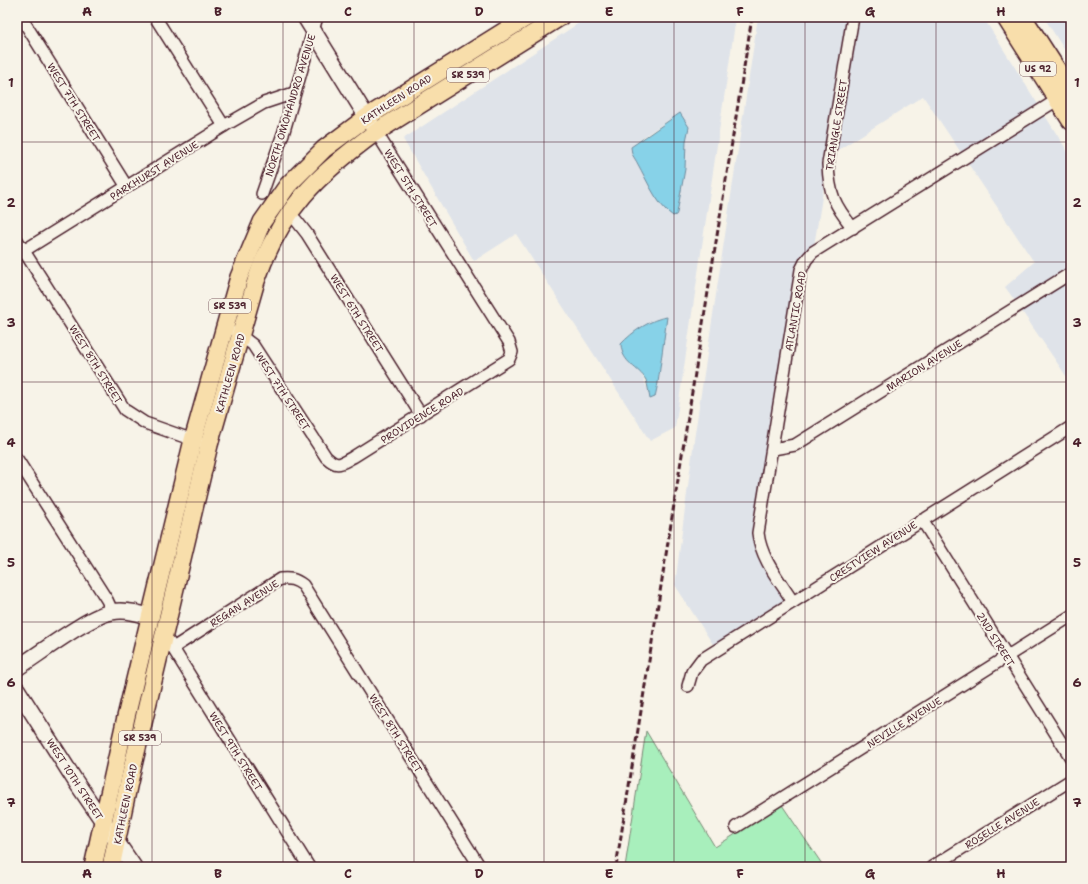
<svg xmlns="http://www.w3.org/2000/svg" width="1088" height="884" viewBox="0 0 1088 884" font-family="'Shantell Sans',sans-serif">
<style>
.built{fill:#dfe3e9;fill-rule:evenodd}
.green{fill:#a8efbc;stroke:#798774}
.water{fill:#87d2e8;stroke:#6f8a9c}
.lines{fill:none;stroke-linecap:round;stroke-linejoin:round}
.street-casing{stroke:#4a1f2b;stroke-width:14}
.secondary-casing{stroke:#4a1f2b;stroke-width:18}
.primary-casing{stroke:#4a1f2b;stroke-width:20}
.street{stroke:#f7f3e8;stroke-width:11}
.secondary{stroke:#f7f3e8;stroke-width:15}
.primary{stroke:#f8deab;stroke-width:17}
.rail{stroke:#4a1f2b;stroke-width:3;stroke-dasharray:6 3;stroke-linecap:butt}
.grid{fill:none;stroke:#4a1f2b;stroke-width:1;stroke-opacity:0.55}
.labels{text-anchor:middle;stroke-width:4;stroke-linejoin:round;paint-order:stroke}
.shield{fill:#f7f3e8;stroke:#7e5f64;stroke-width:1}
.shield-label{font-size:9px;font-weight:bold;fill:#4a1f2b}
.street-label{font-size:10px;fill:#4a1f2b;stroke:#f7f3e8}
.neatline{fill:none;stroke:#4a1f2b;stroke-width:1.5}
.grid-label{font-size:13px;text-anchor:middle;font-weight:bold;fill:#4a1f2b}
</style>
<rect width="100%" height="100%" fill="#f7f3e8"/>
<filter id="ink" filterUnits="userSpaceOnUse"><feTurbulence type="fractalNoise" baseFrequency=".025" numOctaves="2"/><feDisplacementMap in="SourceGraphic" scale="8" xChannelSelector="R" yChannelSelector="G"/><feConvolveMatrix kernelMatrix="1 2 1 2 8 2 1 2 1" color-interpolation-filters="sRGB"/></filter>
<g filter="url(#ink)">
<g class="built">
<path d="M588 17H736L675 428 650 441 516 234 474 261 403 139ZM680 113 689 127 686 141 685 169 676 215 665 210 632 154 631 147 649 133ZM667 317 658 383 655 397 647 388 627 337 660 318Z"/>
<polygon points="758,17 847,17 822,164 824,185 814,246 809,249 753,533 754,547 758,558 786,601 714,646 675,585 694,440"/>
<polygon points="858,17 983,17 1039,106 962,154 923,96 835,152"/>
<polygon points="1051,17 1071,17 1071,60 1045,19"/>
<polygon points="1044,114 1071,157 1071,267 1016,302 1005,287 1034,262 967,162"/>
<polygon points="1071,279 1071,383 1021,310"/>
</g>
<polygon class="green" points="646,731 715,847 782,805 824,867 625,867"/>
<g class="water">
<path d="M680 113 689 127 686 141 685 169 677 213 676 215 673 216C654 203 645 174 632 154L631 147Z"/>
<path d="M667 317 658 383 655 397 650 399C649 394 648 386 646 380 639 367 622 364 621 344 632 332 651 319 667 317Z"/>
</g>
<g class="lines">
<defs>
<g id="street">
<polyline points="21,17 127,187"/>
<polyline points="155,17 224,126"/>
<polyline points="262,194 284,131 317,17"/>
<polyline points="289,214 296,220 307,234 421,415"/>
<path d="M853 228C834 205 829 193 828 164L853 17"/>
<polyline points="17,240 125,410 145,423 199,442"/>
<polyline points="17,255 224,126 264,103 294,93"/>
<path d="M236 332 253 345 326 457C338 468 340 464 353 457L509 359 512 352 509 342 376 132"/>
<polyline points="773,449 795,445 1071,273"/>
<polyline points="17,459 107,600 112,611"/>
<polyline points="922,520 1071,758"/>
<path d="M793 602C779 580 761 559 758 533L801 270 806 260 813 252 1057 100"/>
<polyline points="169,642 309,867"/>
<path d="M173 648 280 579C290 578 295 579 303 585L480 867"/>
<polyline points="688,686 692,672 701,660 1071,427"/>
<polyline points="736,827 1071,616"/>
<polyline points="932,867 1071,780"/>
</g>
<g id="secondary">
<polyline points="305,17 373,127"/>
<path d="M17 668C38 655 90 615 112 612 124 609 139 613 151 617"/>
<polyline points="17,689 76,782 134,867"/>
</g>
<g id="primary">
<polyline points="1005,17 1071,121"/>
<polyline points="1023,17 1065,82"/>
<polyline points="1050,75 1065,90 1071,92"/>
<polyline points="93,867 126,717 193,440 239,277 262,222 288,185 324,149 367,117 527,17"/>
<path d="M111 867 129 782 209 445 256 281C280 210 317 175 376 132L560 17"/>
</g>
</defs>
<use href="#street" class="street-casing"/>
<use href="#secondary" class="secondary-casing"/>
<use href="#primary" class="primary-casing"/>
<use href="#street" class="street"/>
<use href="#secondary" class="secondary"/>
<use href="#primary" class="primary"/>
<polyline class="rail" points="616,867 752,17"/>
</g>
</g>
<path class="grid" d="M152 17V867M283 17V867M414 17V867M544 17V867M674 17V867M805 17V867M936 17V867M17 142H1071M17 262H1071M17 382H1071M17 502H1071M17 622H1071M17 742H1071"/>
<g class="labels">
<g class="shield">
<rect x="1020" y="62" width="36" height="14" rx="3"/>
<rect x="447" y="68" width="42" height="14" rx="3"/>
<rect x="209" y="299" width="42" height="14" rx="3"/>
<rect x="119" y="731" width="42" height="14" rx="3"/>
</g>
<g class="shield-label">
<text x="1038" y="72">US 92</text>
<text x="468" y="78">SR 539</text>
<text x="230" y="309">SR 539</text>
<text x="140" y="741">SR 539</text>
</g>
<g class="street-label">
<text transform="translate(396 99) rotate(-33)" y="4">KATHLEEN ROAD</text>
<text transform="translate(74 102) rotate(58)" y="4">WEST 7TH STREET</text>
<text transform="translate(290 105) rotate(-73)" y="4">NORTH OMOHANDRO AVENUE</text>
<text transform="translate(836 125) rotate(-81)" y="4">TRIANGLE STREET</text>
<text transform="translate(154 170) rotate(-32)" y="4">PARKHURST AVENUE</text>
<text transform="translate(411 188) rotate(58)" y="4">WEST 5TH STREET</text>
<text transform="translate(795 311) rotate(-80)" y="4">ATLANTIC ROAD</text>
<text transform="translate(357 313) rotate(58)" y="4">WEST 6TH STREET</text>
<text transform="translate(96 364) rotate(58)" y="4">WEST 8TH STREET</text>
<text transform="translate(924 365) rotate(-32)" y="4">MARION AVENUE</text>
<text transform="translate(230 373) rotate(-74)" y="4">KATHLEEN ROAD</text>
<text transform="translate(283 391) rotate(57)" y="4">WEST 7TH STREET</text>
<text transform="translate(422 415) rotate(-32)" y="4">PROVIDENCE ROAD</text>
<text transform="translate(873 551) rotate(-33)" y="4">CRESTVIEW AVENUE</text>
<text transform="translate(244 603) rotate(-32)" y="4">REGAN AVENUE</text>
<text transform="translate(996 639) rotate(58)" y="4">2ND STREET</text>
<text transform="translate(904 722) rotate(-32)" y="4">NEVILLE AVENUE</text>
<text transform="translate(396 733) rotate(58)" y="4">WEST 8TH STREET</text>
<text transform="translate(236 751) rotate(58)" y="4">WEST 9TH STREET</text>
<text transform="translate(75 779) rotate(57)" y="4">WEST 10TH STREET</text>
<text transform="translate(125 804) rotate(-78)" y="4">KATHLEEN ROAD</text>
<text transform="translate(1002 823) rotate(-32)" y="4">ROSELLE AVENUE</text>
</g>
</g>
<rect width="1088" height="884" fill="none" stroke="#f7f3e8" stroke-width="44"/>
<rect x="22" y="22" width="1044" height="840" class="neatline"/>
<g class="grid-label">
<text x="87" y="16">A</text>
<text x="218" y="16">B</text>
<text x="348" y="16">C</text>
<text x="479" y="16">D</text>
<text x="609" y="16">E</text>
<text x="740" y="16">F</text>
<text x="870" y="16">G</text>
<text x="1001" y="16">H</text>
<text x="11" y="87">1</text>
<text x="1077" y="87">1</text>
<text x="11" y="207">2</text>
<text x="1077" y="207">2</text>
<text x="11" y="327">3</text>
<text x="1077" y="327">3</text>
<text x="11" y="447">4</text>
<text x="1077" y="447">4</text>
<text x="11" y="567">5</text>
<text x="1077" y="567">5</text>
<text x="11" y="687">6</text>
<text x="1077" y="687">6</text>
<text x="11" y="807">7</text>
<text x="1077" y="807">7</text>
<text x="87" y="878">A</text>
<text x="218" y="878">B</text>
<text x="348" y="878">C</text>
<text x="479" y="878">D</text>
<text x="609" y="878">E</text>
<text x="740" y="878">F</text>
<text x="870" y="878">G</text>
<text x="1001" y="878">H</text>
</g>
</svg>
